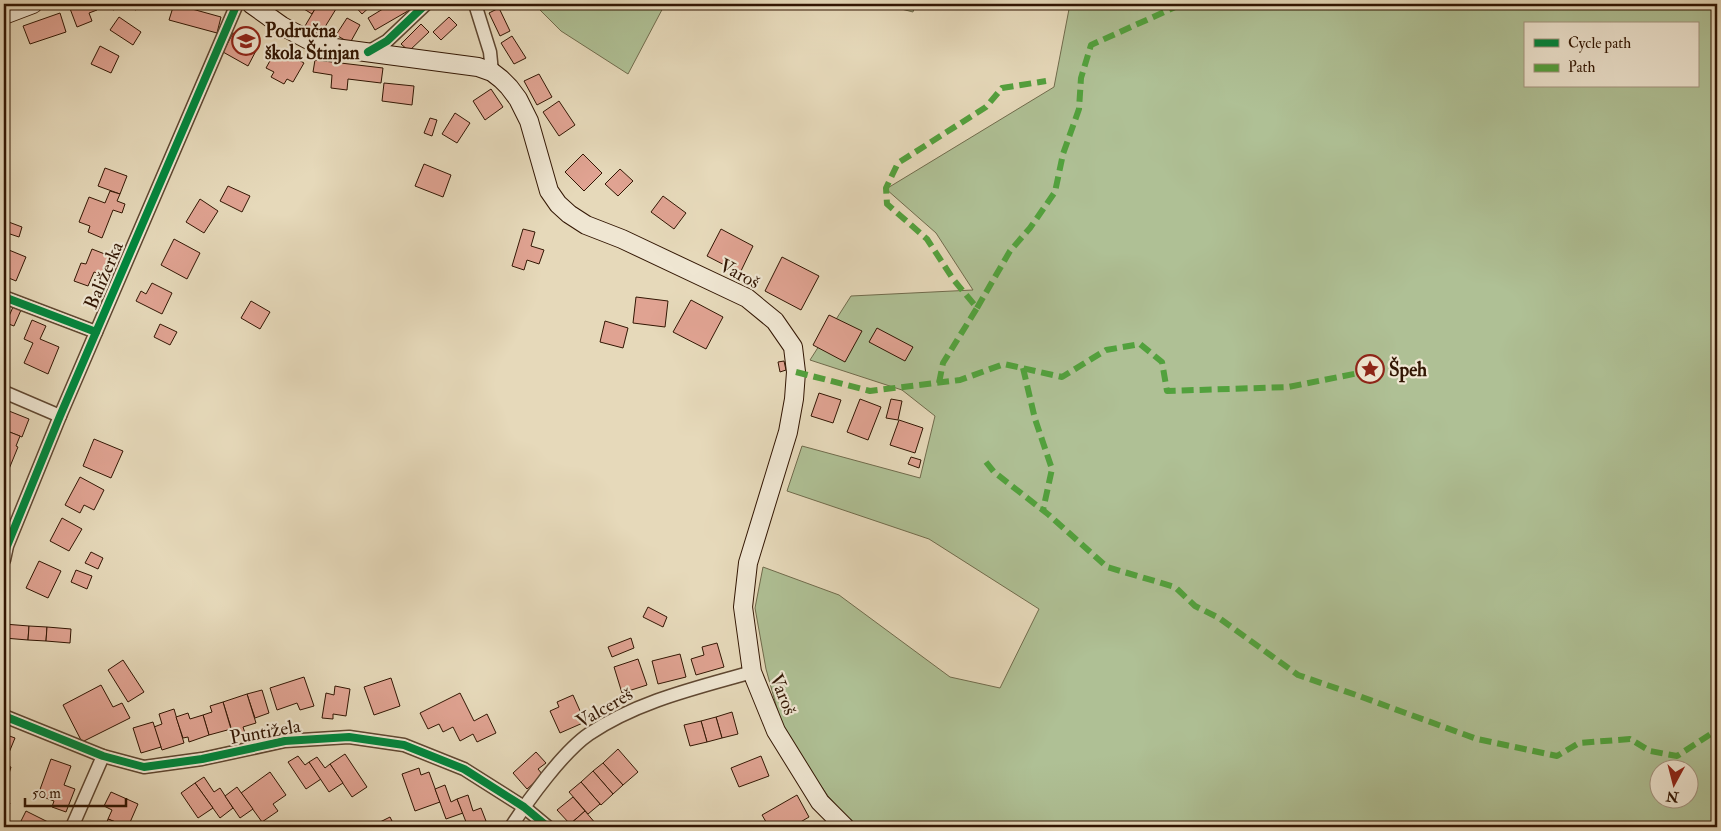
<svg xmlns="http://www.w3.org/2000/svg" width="1721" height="831" viewBox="0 0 1721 831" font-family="'IM FELL Double Pica',serif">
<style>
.green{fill:#afc095;stroke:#706b4c;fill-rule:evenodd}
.building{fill:#e0a392;stroke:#321603}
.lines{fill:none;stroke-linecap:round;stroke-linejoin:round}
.street-casing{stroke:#5f4731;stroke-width:15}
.secondary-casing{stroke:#321603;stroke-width:20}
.street{stroke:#efe6d2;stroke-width:12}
.secondary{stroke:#efe6d2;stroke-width:18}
.quiet{stroke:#52a13d;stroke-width:6;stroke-dasharray:12 6;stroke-linecap:butt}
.cycleway-casing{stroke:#efe6d2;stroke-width:11}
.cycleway{stroke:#00873e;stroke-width:8}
.labels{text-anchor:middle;stroke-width:4.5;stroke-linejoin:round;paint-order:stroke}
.poi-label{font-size:19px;font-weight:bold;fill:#321603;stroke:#efe6d2;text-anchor:start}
.street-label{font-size:19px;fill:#321603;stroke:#efe6d2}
</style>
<rect width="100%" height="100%" fill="#e6d9ba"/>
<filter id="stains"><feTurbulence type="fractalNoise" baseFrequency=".004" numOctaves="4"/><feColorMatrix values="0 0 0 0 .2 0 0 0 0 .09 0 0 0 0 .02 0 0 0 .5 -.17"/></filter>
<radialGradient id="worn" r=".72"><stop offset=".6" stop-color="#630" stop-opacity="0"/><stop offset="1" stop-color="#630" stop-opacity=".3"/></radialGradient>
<g class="green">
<polygon points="534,4 665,4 628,74 561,31"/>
<polygon points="882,4 915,4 913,12"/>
<path d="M1070 4H1717V827H860L845 815 828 796 792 744 781 723 766 669 755 608 763 567 839 595 950 677 1000 688 1039 609 929 539 787 491 802 446 920 478 935 416 902 390 810 360 851 296 973 290 936 233 886 189 1054 87ZM1525 24H1697V86H1525ZM1658 768H1688V798H1658Z"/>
</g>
<g class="building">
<polygon points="75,4 94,4 97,10 89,13 92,21 77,27 69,6"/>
<polygon points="111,4 130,4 113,10"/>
<polygon points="132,4 149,4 150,5 135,10"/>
<polygon points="174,4 221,17 217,33 169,20"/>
<polygon points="296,4 318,4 312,14"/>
<polygon points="318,4 327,4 336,9 320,35 305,26"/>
<polygon points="353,4 373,4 362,14"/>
<polygon points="391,4 420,4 375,30 368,18"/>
<polygon points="499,8 510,31 500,36 489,13"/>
<polygon points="60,13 66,32 30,44 23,26"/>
<polygon points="119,17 141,32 133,45 110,30"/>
<polygon points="449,17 457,25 441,40 433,32"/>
<polygon points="347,18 360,25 350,43 336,35"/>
<polygon points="421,24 429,32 409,51 401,44"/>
<polygon points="233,33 258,47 248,66 223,52"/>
<polygon points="512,36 526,58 514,64 501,43"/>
<polygon points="100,46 119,56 111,73 91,64"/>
<polygon points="277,48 304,63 293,82 287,79 284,84 271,77 274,72 266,68"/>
<polygon points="315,60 383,68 381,83 348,79 347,90 331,88 332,75 313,72"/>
<polygon points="539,74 552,97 537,105 524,81"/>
<polygon points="384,83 414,86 412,105 382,101"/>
<polygon points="491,89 503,107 485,120 473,101"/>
<polygon points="559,101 575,125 559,136 543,112"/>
<polygon points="455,113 470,123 457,143 442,134"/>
<polygon points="430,118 437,120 432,136 424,133"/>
<polygon points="583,154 602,173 584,191 565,172"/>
<polygon points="424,164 451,175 443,197 415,186"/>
<polygon points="105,168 127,176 120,194 98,186"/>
<polygon points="620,169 633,181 618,196 605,184"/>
<polygon points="228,186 250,196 242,212 220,201"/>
<polygon points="110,191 120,194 117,201 125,204 122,213 113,210 102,238 88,232 90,226 79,222 89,197 105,203"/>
<polygon points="663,196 686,213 674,229 651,212"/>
<polygon points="200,199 218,211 204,233 186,222"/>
<polygon points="6,221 22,227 19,237 4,232"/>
<polygon points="523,229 535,232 531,246 544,250 539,264 527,260 524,270 512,266"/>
<polygon points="721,229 753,246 740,273 707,256"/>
<polygon points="174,239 200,253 187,279 161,265"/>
<polygon points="4,248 26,257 16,281 4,276"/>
<polygon points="92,249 115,258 108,277 94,272 88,286 74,281 81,263 86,264"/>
<polygon points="782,257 819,276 801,310 765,291"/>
<polygon points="152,283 172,293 162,314 136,301 141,291 146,294"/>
<polygon points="636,297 668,301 665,327 633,323"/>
<polygon points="691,300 723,317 706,349 673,332"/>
<polygon points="251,301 270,312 260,329 241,318"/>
<polygon points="13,307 21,310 14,326 6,323"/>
<polygon points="829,315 862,331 845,362 813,345"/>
<polygon points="32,320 46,326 40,339 59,347 48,374 24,363 33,343 24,339"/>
<polygon points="605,321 628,328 623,348 600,342"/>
<polygon points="160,324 177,332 170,345 154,337"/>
<polygon points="877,328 913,347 905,361 869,342"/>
<polygon points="784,361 786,370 780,372 778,362"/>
<polygon points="819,393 841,400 833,423 811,416"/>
<polygon points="860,399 881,407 868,440 847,432"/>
<polygon points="891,399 902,401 898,420 886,418"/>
<polygon points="4,409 29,419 22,437 7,431 4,438"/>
<polygon points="899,420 923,428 915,453 890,445"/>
<polygon points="7,431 20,436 16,446 18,447 9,469 4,467 4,438"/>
<polygon points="94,439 123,451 111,478 83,466"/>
<polygon points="911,457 921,460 919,468 908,464"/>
<polygon points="80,477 104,490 94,510 84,505 80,513 65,505"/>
<polygon points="62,518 82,529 69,551 50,541"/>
<polygon points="91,552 103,558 98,569 85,563"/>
<polygon points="39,561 61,571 48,598 26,588"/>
<polygon points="76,570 92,576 87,589 71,582"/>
<polygon points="648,607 667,617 663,627 643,617"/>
<polygon points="4,624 29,626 28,640 4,638"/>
<polygon points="29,626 47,627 46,641 28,640"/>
<polygon points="47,627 71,629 70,643 46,641"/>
<polygon points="631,638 634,648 612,657 608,647"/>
<polygon points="717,643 724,667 696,675 691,659 704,655 702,647"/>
<polygon points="680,654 686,677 658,684 652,661"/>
<polygon points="638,659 647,685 622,693 614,667"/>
<polygon points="123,660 144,692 128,702 108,670"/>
<polygon points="304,677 314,706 300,710 297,703 277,710 270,688"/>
<polygon points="391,678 400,706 374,715 364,687"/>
<polygon points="101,685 113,707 122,703 130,718 82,742 63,705"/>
<polygon points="335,686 350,689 346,716 333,714 333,719 322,718 326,693 334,695"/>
<polygon points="262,690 269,713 255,718 247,694"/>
<polygon points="460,693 474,721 487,714 496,733 477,742 473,734 460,741 453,727 443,732 439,724 428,729 420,713"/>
<polygon points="247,694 256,723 243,727 245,733 234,737 223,702"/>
<polygon points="573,695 585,722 560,733 550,711 559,707 557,702"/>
<polygon points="223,702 231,729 209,735 203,715 212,712 210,706"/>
<polygon points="174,709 184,743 162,750 154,727 162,724 159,714"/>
<polygon points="732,712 738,734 722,738 716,717"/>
<polygon points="188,713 190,719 203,715 209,735 189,742 188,737 183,738 176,717"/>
<polygon points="716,717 722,738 707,742 701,721"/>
<polygon points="701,721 707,742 690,746 684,725"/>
<polygon points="153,722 161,747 141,753 133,728"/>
<polygon points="4,734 15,738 8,755 4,753"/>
<polygon points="618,749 638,772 623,785 603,763"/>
<polygon points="536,752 546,763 538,769 543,775 527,789 513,773"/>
<polygon points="345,754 367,787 352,797 330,764"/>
<polygon points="298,756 305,765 309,762 321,779 306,789 288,762"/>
<polygon points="761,756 769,776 739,787 731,768"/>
<polygon points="317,757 325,768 330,764 343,783 329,792 309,762"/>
<polygon points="51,759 71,766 64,785 75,789 66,812 52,807 54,801 38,795"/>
<polygon points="603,763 623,785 613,794 593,771"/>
<polygon points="4,765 11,767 5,787 4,786"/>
<polygon points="419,768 421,775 429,772 440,802 415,811 402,774"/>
<polygon points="593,771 613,794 601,805 581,782"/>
<polygon points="270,772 286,795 273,804 278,811 262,822 241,793"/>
<polygon points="204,777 214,792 220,788 233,808 220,818 195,783"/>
<polygon points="581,782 600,804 588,814 569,792"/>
<polygon points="195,783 213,808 198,818 181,793"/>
<polygon points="445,785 451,802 457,799 463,813 446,819 435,789"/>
<polygon points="237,787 253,809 240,818 225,796"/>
<polygon points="111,792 138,804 128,827 108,819 112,810 104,806"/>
<polygon points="468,795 473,811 481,808 486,821 469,827 468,827 457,799"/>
<polygon points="797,795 809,817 792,827 769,827 762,815"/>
<polygon points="573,797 585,811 570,824 557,810"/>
<polygon points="4,800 10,803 4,817"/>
<polygon points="26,811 54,825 53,827 18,827"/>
<polygon points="585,811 596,824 592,827 569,827 568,826"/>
<polygon points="390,817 395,827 375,827 374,825"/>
<polygon points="108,819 128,827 105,827"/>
</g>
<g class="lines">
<defs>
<g id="street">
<polyline points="475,4 490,52 492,72"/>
<polyline points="368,52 387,41 426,4"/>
<polyline points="4,297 96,332"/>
<polyline points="4,392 60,416"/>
<polyline points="4,560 7,546 60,416 237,4"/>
<polyline points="4,716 103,756 144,767 202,759 285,741 349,737 404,745 464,769 524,807 548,827"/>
<polyline points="72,827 103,756"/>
<path d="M511 827C528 800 563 752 589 734 638 701 696 688 752 672"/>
</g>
<g id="secondary">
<polyline points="251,4 282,26 320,46 478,67 492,72 501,79 509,87 518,99 529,121 549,191 558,204 569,214 586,225 622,239 747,298 775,321 793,347 796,372 794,399 788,432 748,563 743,607 752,672 776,731 820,802 845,827"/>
<polyline points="4,15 33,4"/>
</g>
</defs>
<use href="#street" class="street-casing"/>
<use href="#secondary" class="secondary-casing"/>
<use href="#street" class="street"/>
<use href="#secondary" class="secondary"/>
<g class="quiet">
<polyline points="977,308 1010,251 1030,228 1055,192 1063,154 1079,109 1081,78 1091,45 1182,4"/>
<polyline points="1023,368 1035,419 1052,469 1043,510"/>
<polyline points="796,372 870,391 960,380 1004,364 1062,377 1106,350 1140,344 1162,362 1167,391 1288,387 1359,373"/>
<polyline points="939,383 943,363 977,308 953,279 927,239 887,204 886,188 898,163 986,107 1002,88 1046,81"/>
<polyline points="986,462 994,472 1049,515 1107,567 1175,587 1195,606 1219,618 1298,675 1359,696 1477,739 1557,756 1579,743 1630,739 1650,751 1677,756 1717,730"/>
</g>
<defs>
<g id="cycleway">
<polyline points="368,52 387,41 426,4"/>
<polyline points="4,297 96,332"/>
<polyline points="4,560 7,546 60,416 237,4"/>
<polyline points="4,716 103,756 144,767 202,759 285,741 349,737 404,745 464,769 524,807 548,827"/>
</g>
</defs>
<use href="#cycleway" class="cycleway-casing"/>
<use href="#cycleway" class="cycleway"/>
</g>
<defs>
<symbol id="school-ring" viewBox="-11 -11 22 22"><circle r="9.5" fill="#efe6d2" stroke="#8f2418" stroke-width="1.5"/><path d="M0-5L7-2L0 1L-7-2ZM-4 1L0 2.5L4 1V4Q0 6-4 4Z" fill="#8f2418"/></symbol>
<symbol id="sight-ring" viewBox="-11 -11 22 22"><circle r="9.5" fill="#efe6d2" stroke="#8f2418" stroke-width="1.5"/><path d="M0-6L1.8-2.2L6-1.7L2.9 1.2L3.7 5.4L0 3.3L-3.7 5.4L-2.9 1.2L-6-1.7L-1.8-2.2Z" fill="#8f2418"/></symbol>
</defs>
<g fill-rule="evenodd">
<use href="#school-ring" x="230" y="25" width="32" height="32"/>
<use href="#sight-ring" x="1354" y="353" width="32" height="32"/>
</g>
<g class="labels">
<g class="poi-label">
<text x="265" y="37">Područna<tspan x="265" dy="22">škola Štinjan</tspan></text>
<text x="1389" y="376">Špeh</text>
</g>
<g class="street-label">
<text transform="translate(740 273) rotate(28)" y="7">Varoš</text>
<text transform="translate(103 275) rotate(-67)" y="7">Baližerka</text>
<text transform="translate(784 694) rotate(68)" y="7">Varoš</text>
<text transform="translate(604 707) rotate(-30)" y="7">Valcereš</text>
<text transform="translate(265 731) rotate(-10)" y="7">Puntižela</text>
</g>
</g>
<rect width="1721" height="831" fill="none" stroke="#e6d9ba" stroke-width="20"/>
<rect x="5" y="5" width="1711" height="821" fill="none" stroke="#321603" stroke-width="2.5"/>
<rect x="10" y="10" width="1701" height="811" fill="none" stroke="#321603"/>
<rect x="1524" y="22" width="175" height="65" fill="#efe6d2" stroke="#a3937f"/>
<rect x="1534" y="39" width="25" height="8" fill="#00873e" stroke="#a3937f"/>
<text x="1568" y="48" font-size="15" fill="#321603">Cycle path</text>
<rect x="1534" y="64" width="25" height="8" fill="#52a13d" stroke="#a3937f"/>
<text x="1568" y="72" font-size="15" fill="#321603">Path</text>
<g transform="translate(1674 784) rotate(187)"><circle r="24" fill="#efe6d2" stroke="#a3937f"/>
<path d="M0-4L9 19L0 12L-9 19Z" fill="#8f2418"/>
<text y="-8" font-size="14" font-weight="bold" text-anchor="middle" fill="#321603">N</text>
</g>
<path d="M25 798v8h101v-8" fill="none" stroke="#321603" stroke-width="2.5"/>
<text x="32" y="798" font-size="15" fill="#321603" stroke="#efe6d2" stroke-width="4" paint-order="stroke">50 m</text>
<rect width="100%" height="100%" filter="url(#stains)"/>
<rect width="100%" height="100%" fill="url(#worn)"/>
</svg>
